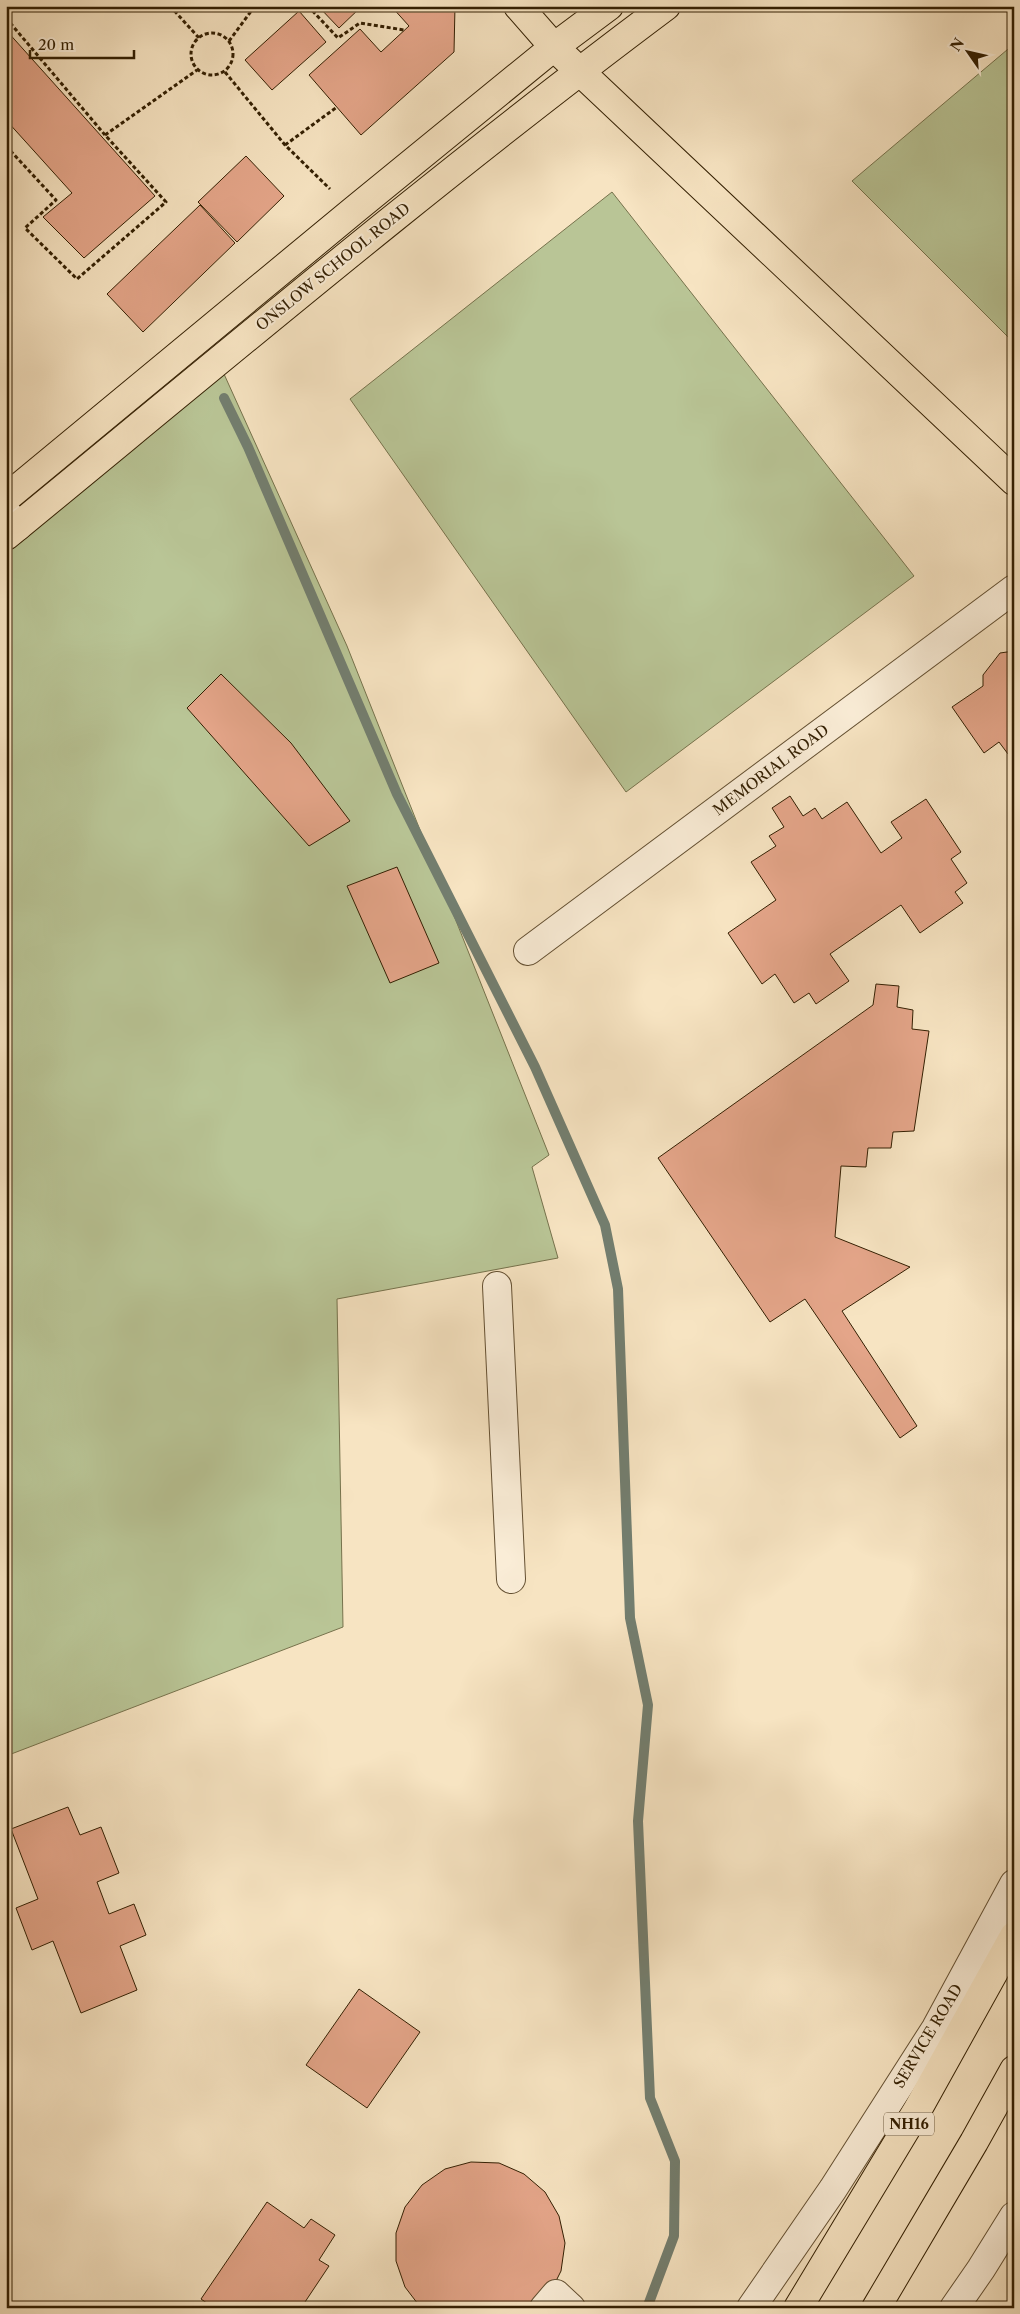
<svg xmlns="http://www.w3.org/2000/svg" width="1020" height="2314" viewBox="0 0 1020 2314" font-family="'Libre Caslon Text',serif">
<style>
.green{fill:#b9c596;stroke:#76724c}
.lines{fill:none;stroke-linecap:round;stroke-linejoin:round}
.stream{stroke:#737e6f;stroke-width:10}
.building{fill:#e4a589;stroke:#331f02}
.minor-casing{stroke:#645032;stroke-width:30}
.major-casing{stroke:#331f02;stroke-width:30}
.highway-casing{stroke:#331f02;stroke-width:30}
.path{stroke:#331f02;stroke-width:3;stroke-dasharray:4 2.5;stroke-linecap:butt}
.minor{stroke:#faedd7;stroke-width:28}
.major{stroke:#f7e4c2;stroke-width:28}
.highway{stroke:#f7e4c2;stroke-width:28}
.labels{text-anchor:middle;stroke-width:4;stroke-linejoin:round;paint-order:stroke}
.shield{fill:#faedd7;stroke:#6f5d42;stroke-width:1}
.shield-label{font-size:14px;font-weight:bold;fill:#331f02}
.street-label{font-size:15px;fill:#331f02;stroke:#faedd7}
</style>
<rect width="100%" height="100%" fill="#f7e4c2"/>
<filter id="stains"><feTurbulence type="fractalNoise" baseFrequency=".004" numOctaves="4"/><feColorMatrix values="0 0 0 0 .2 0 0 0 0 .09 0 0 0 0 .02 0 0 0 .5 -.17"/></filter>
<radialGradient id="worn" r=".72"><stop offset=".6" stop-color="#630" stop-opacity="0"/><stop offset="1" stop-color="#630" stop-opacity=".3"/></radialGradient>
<g class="green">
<polygon points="1014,44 1014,343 852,181"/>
<polygon points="612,192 914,576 626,792 350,399"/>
<polygon points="224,374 347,646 549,1155 532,1167 558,1258 337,1299 343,1627 6,1756 6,544"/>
</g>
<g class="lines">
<polyline class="stream" points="224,398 248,447 397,794 535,1067 605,1225 618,1289 630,1618 648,1705 638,1821 650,2098 675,2161 674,2236 647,2308"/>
</g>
<g class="building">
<polygon points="318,6 362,6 339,28"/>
<polygon points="391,6 455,6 454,52 361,135 309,75 360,29 381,52 409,26"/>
<polygon points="299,11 326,42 272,90 245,60"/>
<polygon points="6,30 155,196 84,258 43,217 72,193 6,120"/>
<polygon points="246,156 284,196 237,242 198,202"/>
<polygon points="200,205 235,243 143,332 107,294"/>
<polygon points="1014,651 1014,750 1008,754 999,742 984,753 952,707 983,686 983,675 1000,653"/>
<polygon points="221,674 291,743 350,821 309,846 187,708"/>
<polygon points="790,796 803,816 815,808 822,819 847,802 881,853 902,838 891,822 926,799 961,852 951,859 967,883 955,892 963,903 920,933 901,905 830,954 849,981 816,1004 809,993 794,1003 775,974 762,984 728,933 776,900 751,862 776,846 769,836 784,827 772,808"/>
<polygon points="397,867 439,963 390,983 347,886"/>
<polygon points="876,984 899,986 897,1007 913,1010 912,1029 929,1031 914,1131 893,1132 891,1148 868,1148 866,1167 841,1166 835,1237 910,1267 842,1311 917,1426 900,1438 805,1299 770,1322 658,1158 873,1005"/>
<polygon points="68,1807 80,1835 101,1827 119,1873 97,1882 109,1914 134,1904 146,1935 120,1946 137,1990 81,2013 53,1941 32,1950 16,1908 38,1899 11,1829"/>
<polygon points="359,1989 420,2032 367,2108 306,2065"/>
<polygon points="471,2162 499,2163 524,2174 545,2192 559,2216 565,2243 561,2271 548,2297 537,2308 421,2308 405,2287 396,2261 396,2233 405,2207 422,2185 445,2169"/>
<polygon points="267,2202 304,2228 311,2219 335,2235 319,2260 329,2266 301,2308 214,2308 201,2299"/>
</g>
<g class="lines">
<defs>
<g id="minor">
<polyline points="6,512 18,526"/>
<polyline points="528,951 1014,589"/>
<polyline points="497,1286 511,1579"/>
<polyline points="544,2308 556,2294 571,2308"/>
<polyline points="751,2308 833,2189 936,2028 1014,1884"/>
<polyline points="954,2308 981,2269 1014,2216"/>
</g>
<g id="major">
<polyline points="518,6 554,47 1014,481"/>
<polyline points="6,498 353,211 554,47 609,6"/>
<path d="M6 536C224 357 440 175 666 6"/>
</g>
<g id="highway">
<polyline points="798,2308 918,2109 1014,1936"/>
<polyline points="876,2308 974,2142 1014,2070"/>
</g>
</defs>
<use href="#minor" class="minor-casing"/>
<use href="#major" class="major-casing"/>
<use href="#highway" class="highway-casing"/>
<g class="path">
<polyline points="170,6 199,38"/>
<polyline points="308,6 338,38 360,23 404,30"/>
<polyline points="6,18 105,135"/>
<circle cx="212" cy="54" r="21"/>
<polyline points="229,41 255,6"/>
<polyline points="225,72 285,145 330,189"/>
<polyline points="285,145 337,107"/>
<polyline points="6,146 56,200 25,228 77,279 166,202 105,135 197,70"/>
</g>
<use href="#minor" class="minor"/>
<use href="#major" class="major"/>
<use href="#highway" class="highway"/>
</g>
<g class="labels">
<rect class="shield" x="884" y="2112.5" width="50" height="23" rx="4"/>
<g class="shield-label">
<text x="909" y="2129">NH16</text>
</g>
<g class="street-label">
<text transform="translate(333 267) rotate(-39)" y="5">ONSLOW SCHOOL ROAD</text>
<text transform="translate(771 770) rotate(-37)" y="5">MEMORIAL ROAD</text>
<text transform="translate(928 2036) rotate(-59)" y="5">SERVICE ROAD</text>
</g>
</g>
<rect width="1020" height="2314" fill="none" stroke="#f7e4c2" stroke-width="25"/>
<rect x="8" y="8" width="1005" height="2299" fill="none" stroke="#331f02" stroke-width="2.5"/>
<rect x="12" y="12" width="995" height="2289" fill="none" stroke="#331f02"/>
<g transform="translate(968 52) rotate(304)" stroke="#faedd7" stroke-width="4" paint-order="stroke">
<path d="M0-4L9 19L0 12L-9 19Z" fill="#331f02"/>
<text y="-8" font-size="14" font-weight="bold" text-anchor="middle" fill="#331f02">N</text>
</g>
<path d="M30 50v8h104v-8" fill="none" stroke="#331f02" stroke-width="2.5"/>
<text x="38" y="50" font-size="15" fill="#331f02" stroke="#faedd7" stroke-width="4" paint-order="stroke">20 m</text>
<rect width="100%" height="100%" filter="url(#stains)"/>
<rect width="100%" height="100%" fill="url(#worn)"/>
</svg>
